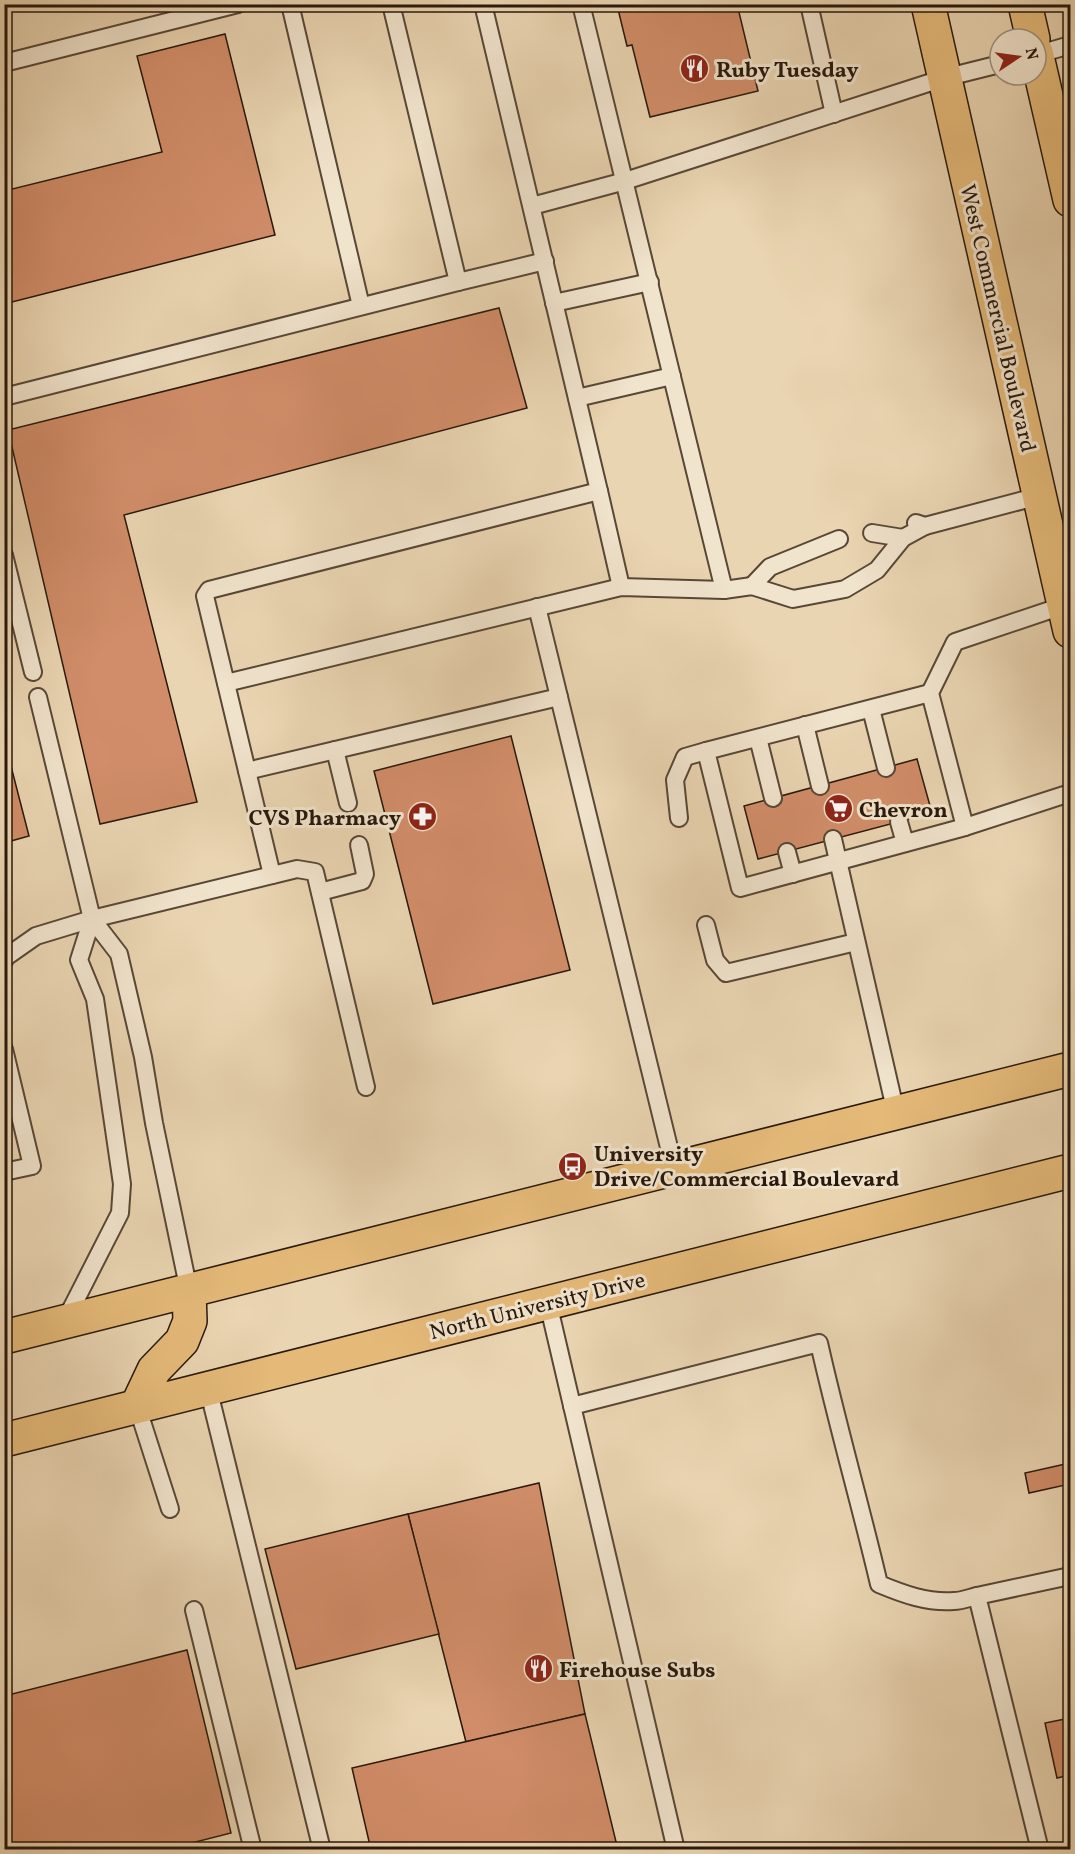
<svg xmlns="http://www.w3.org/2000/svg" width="1075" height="1854" viewBox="0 0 1075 1854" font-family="Vollkorn,serif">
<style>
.building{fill:#d18d69;stroke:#28180c;stroke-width:1.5}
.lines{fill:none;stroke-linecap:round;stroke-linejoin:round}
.service-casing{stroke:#584736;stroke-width:20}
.primary-casing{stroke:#28180c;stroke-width:36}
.trunk-casing{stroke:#28180c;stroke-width:36}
.service{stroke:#f1e4cd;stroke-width:16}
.primary{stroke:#e5ba79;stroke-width:33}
.trunk{stroke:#e5ba79;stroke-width:33}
.labels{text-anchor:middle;stroke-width:6;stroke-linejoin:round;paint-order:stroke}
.poi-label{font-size:22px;font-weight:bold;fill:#28180c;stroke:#f1e4cd;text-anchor:start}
.street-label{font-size:22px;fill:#28180c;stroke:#f1e4cd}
</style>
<rect width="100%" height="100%" fill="#ead5b2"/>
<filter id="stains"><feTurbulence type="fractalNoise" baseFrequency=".00333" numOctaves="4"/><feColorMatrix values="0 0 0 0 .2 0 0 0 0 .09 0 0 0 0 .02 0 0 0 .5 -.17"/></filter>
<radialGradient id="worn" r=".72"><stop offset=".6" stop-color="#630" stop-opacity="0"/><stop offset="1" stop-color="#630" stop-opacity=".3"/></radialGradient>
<g class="building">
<polygon points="640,4 737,4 758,91 650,117 632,45 627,46 618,9"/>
<polygon points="225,34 275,235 4,304 4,191 162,152 137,56"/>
<polygon points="499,308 527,408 124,515 197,802 100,824 8,430"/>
<polygon points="511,736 570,970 433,1004 374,771"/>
<polygon points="4,739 29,836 4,843"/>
<polygon points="917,759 932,813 758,859 744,806"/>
<polygon points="1070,1463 1070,1484 1029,1493 1025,1473"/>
<polygon points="539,1483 585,1714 466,1742 408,1514"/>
<polygon points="408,1514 439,1634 296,1669 265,1549"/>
<polygon points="187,1650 231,1833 164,1850 4,1850 4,1696"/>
<polygon points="585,1714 618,1850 371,1850 352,1768"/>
<polygon points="1070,1718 1070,1775 1057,1778 1045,1723"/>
</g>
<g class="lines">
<defs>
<g id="service">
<polyline points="290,4 361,306"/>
<polyline points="581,4 724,590"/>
<polyline points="809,4 834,114"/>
<polyline points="1036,55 1070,45"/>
<polyline points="4,63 238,4"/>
<polyline points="532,206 625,181 944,78 1000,64"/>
<polyline points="458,282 545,261"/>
<polyline points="554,303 650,282"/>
<polyline points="4,397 458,282 391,4"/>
<polyline points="577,398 672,376"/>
<polyline points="599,491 621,587"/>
<polyline points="916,523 925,526 1039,496"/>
<polyline points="872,533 903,538"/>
<polyline points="4,555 33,672"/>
<polyline points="752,586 770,567 839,539"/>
<polyline points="1065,605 955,642 930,693 965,827 1070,793"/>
<polyline points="537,607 674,1168"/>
<polyline points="226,683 621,587 724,590 752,586 793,599 845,589 877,570 903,538 925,526"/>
<polyline points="930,693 706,751 740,888 965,827"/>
<polyline points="38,697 92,919 119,954 143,1057 154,1123 189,1291"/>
<polyline points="871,709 886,768"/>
<polyline points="805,725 820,786"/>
<polyline points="758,738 773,798"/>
<polyline points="335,750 348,803"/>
<polyline points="247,771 559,697"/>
<polyline points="679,818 675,780 685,757 706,751"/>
<polyline points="899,822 905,843"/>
<polyline points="833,839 896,1113"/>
<polyline points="787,852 793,874"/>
<polyline points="272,875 205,596 209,590 599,491 483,4"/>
<polyline points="320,892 362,881 365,874 359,845"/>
<polyline points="706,925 715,960 726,973 856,942"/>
<polyline points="4,961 6,957 36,936 92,919 297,869 315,872 366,1087"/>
<polyline points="4,1049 32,1166 4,1172"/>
<polyline points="548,1303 676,1850"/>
<polyline points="65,1321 120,1213 122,1184 95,999 79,960 92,919"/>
<polyline points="208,1388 322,1850"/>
<polyline points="137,1406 170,1509"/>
<path d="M572 1406 819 1343C837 1424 860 1503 879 1584 903 1594 927 1603 954 1601 961 1601 969 1598 977 1596"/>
<polyline points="194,1610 252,1846 251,1850"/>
<polyline points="1040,1850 977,1596 1070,1576"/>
</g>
<g id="primary">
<polyline points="4,1337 1070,1069"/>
<polyline points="137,1406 154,1370 182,1341 190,1321 189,1291"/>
<polyline points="4,1440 1070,1171"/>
</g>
<g id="trunk">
<polyline points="928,4 1070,631"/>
<polyline points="1025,4 1033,39"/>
<polyline points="1036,52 1070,200"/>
</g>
</defs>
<use href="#service" class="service-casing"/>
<use href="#primary" class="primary-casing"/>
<use href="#trunk" class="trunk-casing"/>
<use href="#service" class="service"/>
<use href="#primary" class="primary"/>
<use href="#trunk" class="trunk"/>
</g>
<defs>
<symbol id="restaurant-disc" viewBox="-11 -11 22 22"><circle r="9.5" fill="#8f2418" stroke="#f1e4cd"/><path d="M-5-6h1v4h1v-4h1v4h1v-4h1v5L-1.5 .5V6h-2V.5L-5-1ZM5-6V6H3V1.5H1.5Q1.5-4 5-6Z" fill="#fff"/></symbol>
<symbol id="supermarket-disc" viewBox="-11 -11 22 22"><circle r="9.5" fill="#8f2418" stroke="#f1e4cd"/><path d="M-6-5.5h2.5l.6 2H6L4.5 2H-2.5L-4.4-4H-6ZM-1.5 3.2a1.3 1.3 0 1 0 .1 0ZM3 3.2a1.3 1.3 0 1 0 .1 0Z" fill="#fff"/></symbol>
<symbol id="pharmacy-disc" viewBox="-11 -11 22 22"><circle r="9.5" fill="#8f2418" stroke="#f1e4cd"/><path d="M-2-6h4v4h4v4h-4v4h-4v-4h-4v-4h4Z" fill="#fff"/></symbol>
<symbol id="bus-disc" viewBox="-11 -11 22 22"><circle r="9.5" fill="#8f2418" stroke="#f1e4cd"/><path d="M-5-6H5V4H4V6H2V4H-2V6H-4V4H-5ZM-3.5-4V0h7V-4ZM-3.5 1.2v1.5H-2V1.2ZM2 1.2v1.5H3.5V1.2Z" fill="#fff"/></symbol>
</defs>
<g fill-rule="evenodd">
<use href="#restaurant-disc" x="678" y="52" width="33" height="33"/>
<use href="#supermarket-disc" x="822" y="792" width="33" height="33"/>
<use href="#pharmacy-disc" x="406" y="800" width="33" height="33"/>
<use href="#bus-disc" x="556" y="1150" width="33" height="33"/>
<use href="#restaurant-disc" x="522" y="1652" width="33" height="33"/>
</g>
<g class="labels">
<g class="poi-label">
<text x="716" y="77">Ruby Tuesday</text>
<text x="859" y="817">Chevron</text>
<text x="401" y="825" text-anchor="end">CVS Pharmacy</text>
<text x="594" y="1161">University<tspan x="594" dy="25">Drive/Commercial Boulevard</tspan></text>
<text x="559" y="1677">Firehouse Subs</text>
</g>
<g class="street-label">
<text transform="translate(999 318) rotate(77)" y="8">West Commercial Boulevard</text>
<text transform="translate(537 1305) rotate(-14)" y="8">North University Drive</text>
</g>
</g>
<rect width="1075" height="1854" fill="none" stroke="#ead5b2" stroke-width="24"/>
<rect x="6" y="6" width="1063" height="1842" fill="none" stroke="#28180c" stroke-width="3"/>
<rect x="12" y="12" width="1051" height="1830" fill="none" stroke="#28180c" stroke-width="1.5"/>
<g transform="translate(1018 57) rotate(77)"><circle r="28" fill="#f1e4cd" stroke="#a19280" stroke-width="1.5"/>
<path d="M0-4.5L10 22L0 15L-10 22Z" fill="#8f2418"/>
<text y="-9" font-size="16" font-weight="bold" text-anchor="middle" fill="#28180c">N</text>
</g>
<rect width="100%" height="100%" filter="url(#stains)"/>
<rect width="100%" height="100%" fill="url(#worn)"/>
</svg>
